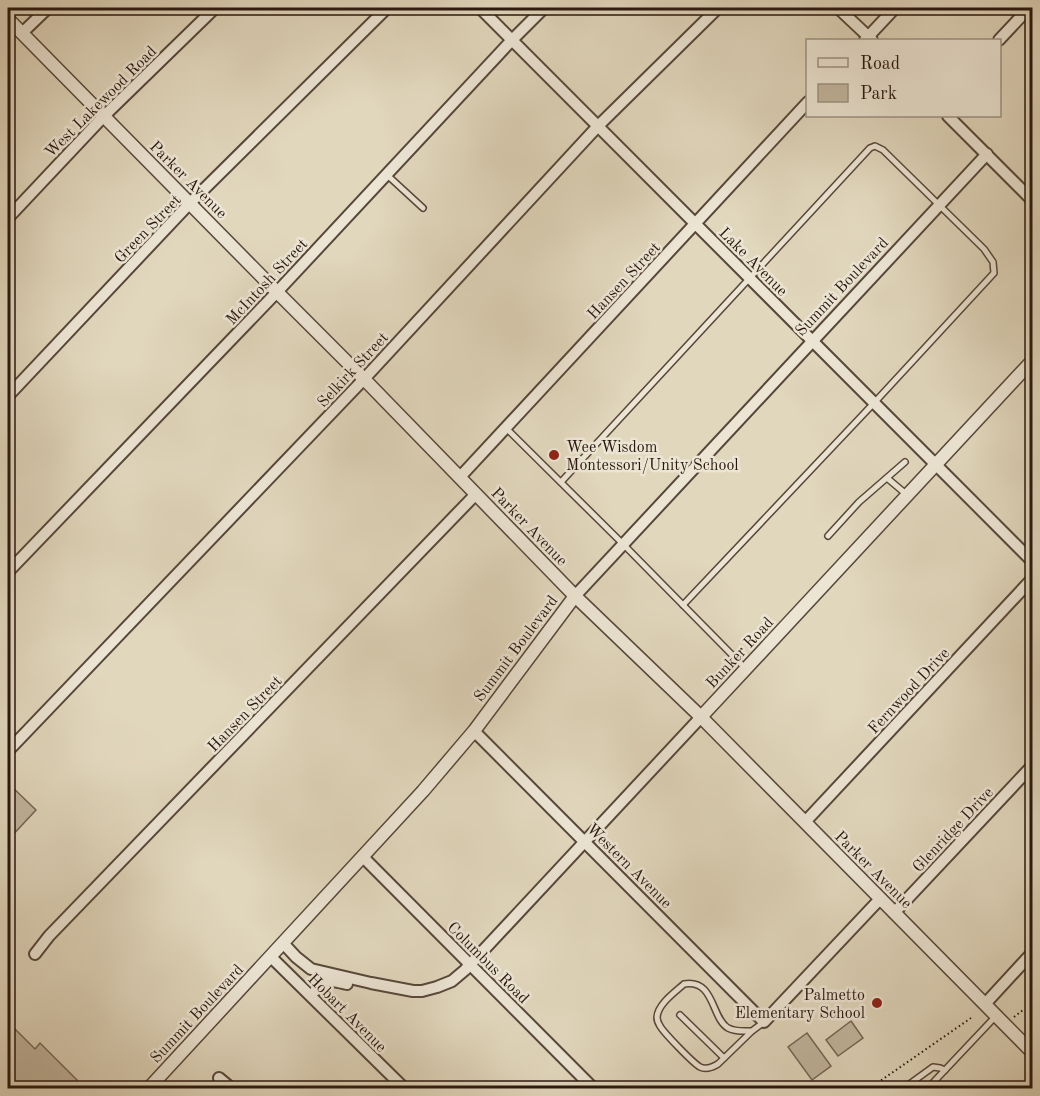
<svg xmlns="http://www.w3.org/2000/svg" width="1040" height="1096" viewBox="0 0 1040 1096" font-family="'Old Standard TT',serif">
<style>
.green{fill:#c2b69f;stroke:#766657;stroke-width:1.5}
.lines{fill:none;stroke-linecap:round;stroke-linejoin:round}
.service-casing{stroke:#57473a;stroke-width:8}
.minor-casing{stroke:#57473a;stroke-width:14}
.tertiary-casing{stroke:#57473a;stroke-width:15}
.path{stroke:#29170f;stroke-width:2;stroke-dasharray:1.5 3;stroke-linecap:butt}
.service{stroke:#ece5d4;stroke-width:5}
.minor{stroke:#ece5d4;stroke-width:10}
.tertiary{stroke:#ece5d4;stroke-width:12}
.poi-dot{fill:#8f2418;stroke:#ece5d4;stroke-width:2}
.labels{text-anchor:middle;stroke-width:5;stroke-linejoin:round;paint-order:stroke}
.street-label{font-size:16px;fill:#29170f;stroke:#ece5d4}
.poi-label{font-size:16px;fill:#29170f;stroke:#ece5d4;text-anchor:start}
</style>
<rect width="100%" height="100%" fill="#e1d7bd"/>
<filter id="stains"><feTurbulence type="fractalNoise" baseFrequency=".00333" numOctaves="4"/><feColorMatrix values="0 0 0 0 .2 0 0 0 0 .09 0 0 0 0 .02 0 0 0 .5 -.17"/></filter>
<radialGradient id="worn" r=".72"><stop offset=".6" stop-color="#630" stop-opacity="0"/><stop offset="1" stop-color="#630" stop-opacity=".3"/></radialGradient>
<g class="green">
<polygon points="8,783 36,810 8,840"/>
<polygon points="851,1021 863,1038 838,1056 826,1040"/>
<polygon points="8,1022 35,1049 40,1043 85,1088 8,1088"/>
<polygon points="807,1033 831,1066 812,1080 788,1047"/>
</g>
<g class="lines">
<defs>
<g id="service">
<polyline points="386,174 423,208"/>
<polyline points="506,428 623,544 745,668"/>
<polyline points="887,478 906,494"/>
<polyline points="561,482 870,148 875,146 883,150 984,249 993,262 994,273 874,403 683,605"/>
<polyline points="828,536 859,502 905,462"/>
<polyline points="680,1015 724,1058"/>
<path d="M752 1031C744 1031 735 1032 728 1028 711 1018 715 979 684 984 675 992 658 1004 657 1017 657 1021 658 1023 660 1026 664 1033 693 1063 700 1067 706 1070 713 1067 718 1064L752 1031 764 1022"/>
<polyline points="904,1088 933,1067 940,1068 945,1070"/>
<polyline points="928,1088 995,1017"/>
</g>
<g id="minor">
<polyline points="480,8 1032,561"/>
<polyline points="838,8 872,40"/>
<polyline points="22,33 48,8"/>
<polyline points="865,40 895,8"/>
<polyline points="999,40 1029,8"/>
<polyline points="948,116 1032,200"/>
<polyline points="8,218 104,116 215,8"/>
<polyline points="8,396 190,203 387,8"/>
<polyline points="460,477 808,102"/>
<polyline points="8,572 277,292 512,40 544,8"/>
<polyline points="575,596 987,154"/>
<polyline points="474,731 764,1022 880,899"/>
<polyline points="8,751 364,379 598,126 718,8"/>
<polyline points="805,822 1032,579"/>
<polyline points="363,857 593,1088"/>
<polyline points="894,913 1032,766"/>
<polyline points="283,943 296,957 311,969 371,983 413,991 422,991 437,987 452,981 465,970 701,717"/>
<polyline points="35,954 49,936 476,494"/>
<polyline points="271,957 404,1088"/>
<path d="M315 991C324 976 332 981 347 984"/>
<polyline points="985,1004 1032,953"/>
<polyline points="219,1078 231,1088"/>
<polyline points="1029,1088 1032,1085"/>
</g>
<g id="tertiary">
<polyline points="8,19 277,292 364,379 575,596 701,717 1032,1052"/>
<polyline points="701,717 1032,361"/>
<polyline points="149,1088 423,791 474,731 575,596"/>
</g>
</defs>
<use href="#service" class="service-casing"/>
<use href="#minor" class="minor-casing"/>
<use href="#tertiary" class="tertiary-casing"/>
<g class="path">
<polyline points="1014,1017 1023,1010 1032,1007"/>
<polyline points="870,1088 971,1018"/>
</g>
<use href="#service" class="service"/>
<use href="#minor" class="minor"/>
<use href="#tertiary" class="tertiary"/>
</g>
<g class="poi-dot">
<circle cx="554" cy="455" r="6"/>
<circle cx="877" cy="1003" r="6"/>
</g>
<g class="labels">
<g class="street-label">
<text transform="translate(100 101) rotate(-45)" y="6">West Lakewood Road</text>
<text transform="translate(189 179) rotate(45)" y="6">Parker Avenue</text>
<text transform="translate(147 228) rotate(-46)" y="6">Green Street</text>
<text transform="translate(754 261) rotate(45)" y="6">Lake Avenue</text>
<text transform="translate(623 280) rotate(-47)" y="6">Hansen Street</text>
<text transform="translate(266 281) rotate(-47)" y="6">McIntosh Street</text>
<text transform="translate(841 286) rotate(-47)" y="6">Summit Boulevard</text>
<text transform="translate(352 369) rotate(-47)" y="6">Selkirk Street</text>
<text transform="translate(530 526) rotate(46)" y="6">Parker Avenue</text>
<text transform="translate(515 648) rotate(-53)" y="6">Summit Boulevard</text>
<text transform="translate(739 652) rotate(-47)" y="6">Bunker Road</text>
<text transform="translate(908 690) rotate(-47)" y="6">Fernwood Drive</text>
<text transform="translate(244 713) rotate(-46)" y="6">Hansen Street</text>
<text transform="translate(952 829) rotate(-47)" y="6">Glenridge Drive</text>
<text transform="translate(630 865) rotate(45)" y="6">Western Avenue</text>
<text transform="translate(874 869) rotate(45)" y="6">Parker Avenue</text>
<text transform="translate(489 962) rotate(45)" y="6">Columbus Road</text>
<text transform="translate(348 1012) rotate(45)" y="6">Hobart Avenue</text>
<text transform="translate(196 1013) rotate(-47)" y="6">Summit Boulevard</text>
</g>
<g class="poi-label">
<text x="566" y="452">Wee Wisdom<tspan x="566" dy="18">Montessori/Unity School</tspan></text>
<text x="865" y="1000" text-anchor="end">Palmetto<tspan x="865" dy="18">Elementary School</tspan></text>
</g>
</g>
<rect width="1040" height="1096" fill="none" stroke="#e1d7bd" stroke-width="30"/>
<rect x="9" y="9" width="1022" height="1078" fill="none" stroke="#29170f" stroke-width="3"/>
<rect x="15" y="15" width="1010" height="1066" fill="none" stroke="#29170f" stroke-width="1.5"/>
<rect x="806" y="39" width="195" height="78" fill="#ece5d4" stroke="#9e9385" stroke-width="1.5"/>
<rect x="818" y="58" width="30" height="9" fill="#ece5d4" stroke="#9e9385" stroke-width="1.5"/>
<text x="860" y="69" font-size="18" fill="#29170f">Road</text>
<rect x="818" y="84" width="30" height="18" fill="#c2b69f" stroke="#9e9385" stroke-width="1.5"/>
<text x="860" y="99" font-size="18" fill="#29170f">Park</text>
<rect width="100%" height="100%" filter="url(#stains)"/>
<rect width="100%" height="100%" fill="url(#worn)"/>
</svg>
